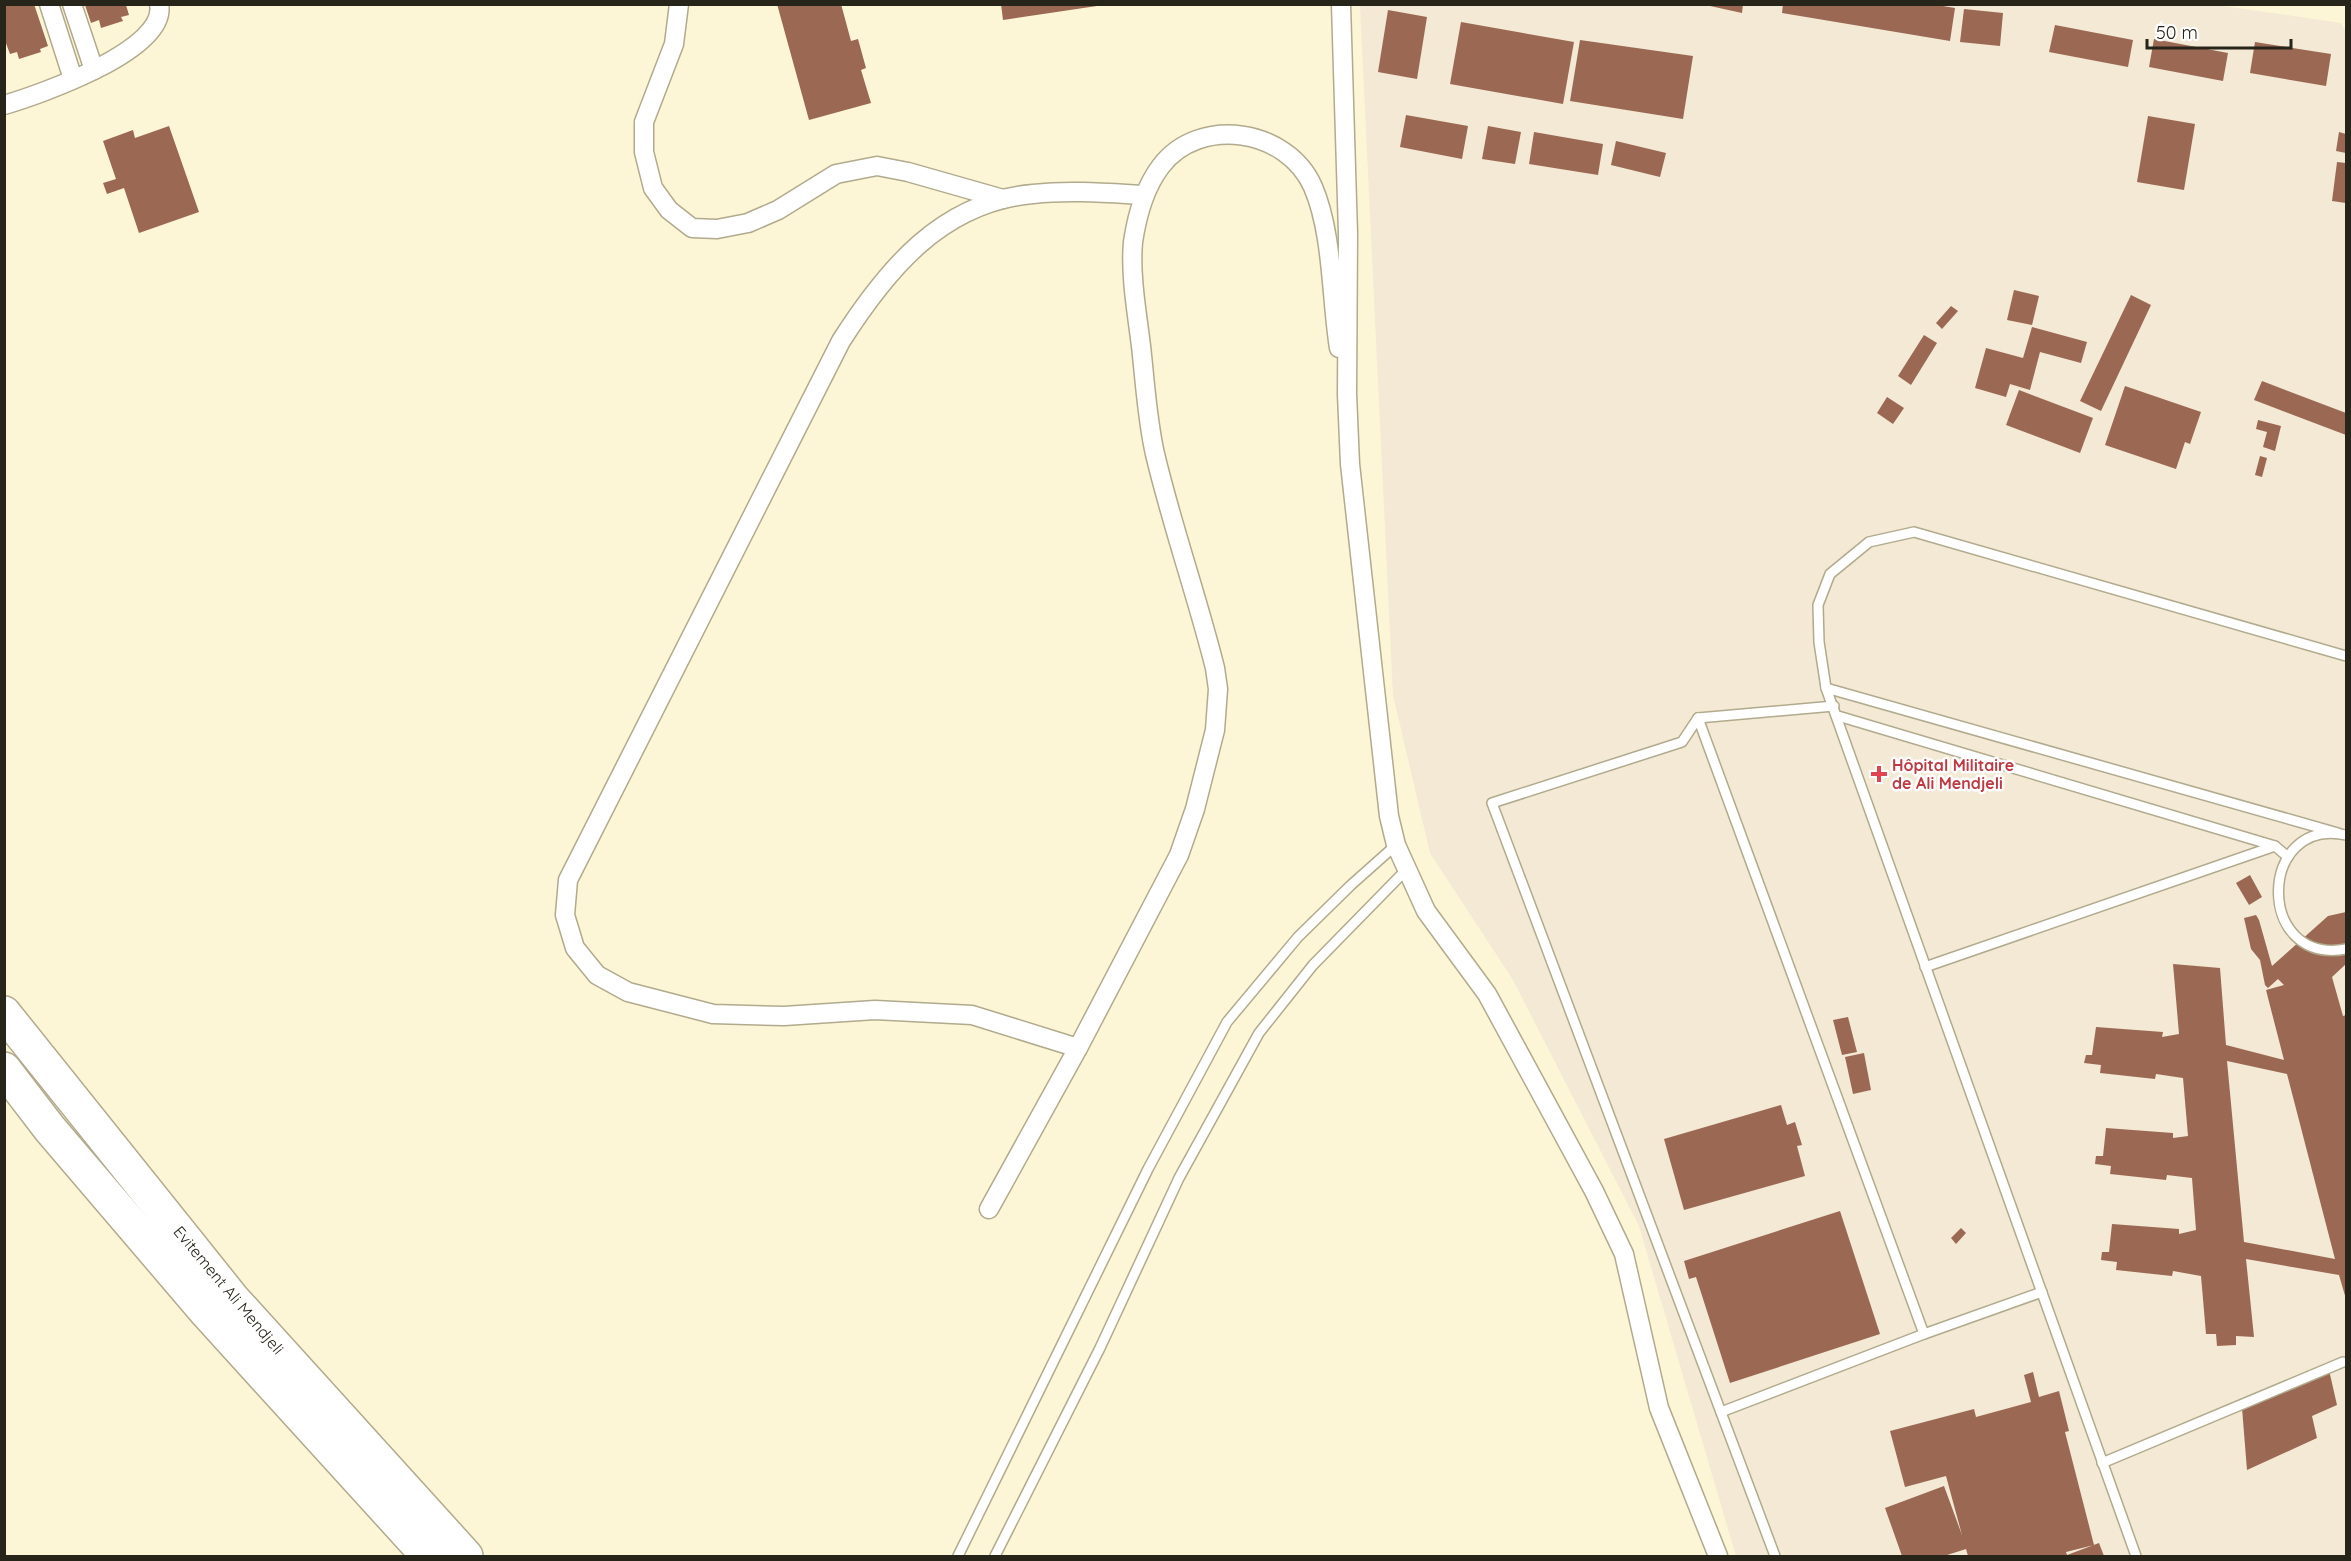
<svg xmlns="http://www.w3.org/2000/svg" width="2351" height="1561" viewBox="0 0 2351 1561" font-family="Quicksand,sans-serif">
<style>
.medical{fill:#f3e9d4}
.building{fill:#9b6854;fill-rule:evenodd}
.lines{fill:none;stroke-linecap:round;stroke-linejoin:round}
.lane-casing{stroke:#b1aa8d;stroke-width:12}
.street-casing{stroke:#b1aa8d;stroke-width:21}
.highway-casing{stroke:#b1aa8d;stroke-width:36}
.lane{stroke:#fff;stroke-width:9}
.street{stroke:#fff;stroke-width:18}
.highway{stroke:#fff;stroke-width:33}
.health-dot{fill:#e0444e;stroke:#fff;stroke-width:2}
.labels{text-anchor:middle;stroke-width:5;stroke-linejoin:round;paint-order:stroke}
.health-label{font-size:16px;font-weight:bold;fill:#be3a42;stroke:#fff;text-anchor:start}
.street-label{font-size:16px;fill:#272419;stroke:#fff}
</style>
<rect width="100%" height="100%" fill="#fcf5d6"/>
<polygon class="medical" points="2209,4 2341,23 2346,32 2346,1556 1736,1556 1639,1226 1513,980 1430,853 1393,695 1360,5"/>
<g class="building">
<polygon points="4,4 34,4 48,46 40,49 41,52 19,59 17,52 10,54 4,38"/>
<polygon points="777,4 841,4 851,41 858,39 866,68 861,70 871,103 809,120"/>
<polygon points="1001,4 1097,4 1097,6 1003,20"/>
<polygon points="1701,4 1743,4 1742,13"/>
<polygon points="1783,4 1931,4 1955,8 1950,41 1782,13"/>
<polygon points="85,5 126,5 129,15 121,17 123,21 101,28 99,20 91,23"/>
<polygon points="1964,9 2003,13 2000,46 1960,42"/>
<polygon points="1388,10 1427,17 1417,79 1378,72"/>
<polygon points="1461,22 1574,42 1563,104 1450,84"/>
<polygon points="2055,25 2133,40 2128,67 2049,52"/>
<polygon points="2154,39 2228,53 2223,81 2149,67"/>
<polygon points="1580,40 1693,56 1683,119 1570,101"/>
<polygon points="2255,42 2331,54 2326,86 2250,73"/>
<polygon points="1406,115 1468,126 1462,159 1400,147"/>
<polygon points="2148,116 2195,124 2184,190 2137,182"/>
<polygon points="169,126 199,212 139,233 124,188 107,194 103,183 116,179 103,141 133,130 135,138"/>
<polygon points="1488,126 1521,132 1515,164 1482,159"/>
<polygon points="1534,132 1603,144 1598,175 1529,164"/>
<polygon points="2339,132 2346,134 2346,153 2336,151"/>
<polygon points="1616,141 1666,153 1660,177 1611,165"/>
<polygon points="2337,162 2346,163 2346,203 2332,201"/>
<polygon points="2014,290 2039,296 2032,325 2007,320"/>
<polygon points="2131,295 2151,305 2101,411 2080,401"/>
<polygon points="1951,306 1958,311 1942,329 1936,323"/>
<polygon points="2032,327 2087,342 2081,363 2040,352 2030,390 2010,384 2006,397 1975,388 1986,348 2023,358"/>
<polygon points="1924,335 1937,343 1911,385 1898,376"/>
<polygon points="2262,381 2346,413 2346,435 2254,400"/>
<polygon points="2125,386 2201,412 2190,444 2185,442 2176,469 2105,445"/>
<polygon points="2019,390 2093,418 2080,453 2006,425"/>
<polygon points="1887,397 1904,408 1893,424 1877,413"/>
<polygon points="2258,420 2281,426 2275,451 2263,447 2267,432 2256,429"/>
<polygon points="2260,456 2267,458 2262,477 2255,475"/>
<polygon points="2250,875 2262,897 2249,905 2236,883"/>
<path d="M2346 912V964L2332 977 2343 1016 2346 1015V1299L2339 1275 2246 1259 2254 1337 2236 1336V1345L2217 1346 2216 1334H2206L2201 1276 2173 1271 2172 1276 2116 1270 2117 1262 2101 1260 2102 1252H2109L2112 1224 2179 1229V1234L2196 1230 2192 1178 2167 1175 2166 1180 2110 1174 2111 1166 2095 1164 2096 1156H2103L2106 1128 2173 1133V1138L2188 1136 2183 1078 2156 1074 2155 1079 2100 1073 2101 1065 2084 1063 2086 1055H2092L2096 1027 2163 1032 2162 1037 2179 1034 2173 964 2220 968 2226 1045 2284 1060 2266 990 2284 985 2278 979 2268 988 2265 985 2260 960 2251 949 2244 918 2256 915 2259 920 2272 966 2328 916ZM2227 1061 2287 1074 2335 1259 2244 1242Z"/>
<polygon points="1848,1017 1857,1052 1842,1055 1833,1020"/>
<polygon points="1864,1053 1871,1090 1853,1094 1845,1057"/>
<polygon points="1781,1105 1787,1125 1795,1122 1802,1145 1797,1146 1805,1176 1684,1210 1664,1139"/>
<polygon points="1840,1211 1880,1334 1730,1383 1696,1277 1689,1279 1684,1261"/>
<polygon points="1961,1228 1966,1233 1956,1244 1951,1238"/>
<polygon points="2329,1370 2337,1405 2312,1416 2317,1438 2247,1470 2242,1408"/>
<polygon points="2033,1372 2039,1397 2059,1391 2069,1431 2065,1432 2094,1545 2066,1552 2067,1555 2099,1543 2104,1556 1968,1556 1966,1549 1944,1556 1902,1556 1885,1508 1944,1486 1962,1535 1946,1476 1905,1487 1890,1431 1974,1409 1976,1417 2031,1402 2024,1375"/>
</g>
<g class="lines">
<defs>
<g id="lane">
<polyline points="1826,688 2338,833"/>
<polyline points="1838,716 2275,846 2288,857"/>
<polyline points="1698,718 1682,742 1492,803 1775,1556"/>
<polyline points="1698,718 1924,1334"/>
<polyline points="1698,718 1834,706"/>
<path d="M2346 835C2257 816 2255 966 2346 949"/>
<polyline points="1925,967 2275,846"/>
<polyline points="1721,1412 1924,1334 2042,1292"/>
<polyline points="2102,1463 2343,1362"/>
<polyline points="958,1556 1148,1169 1227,1022 1298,937 1351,885 1396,845"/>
<polyline points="995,1556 1100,1348 1179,1178 1259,1033 1313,965 1407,869"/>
<polyline points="2136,1556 1826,688 1819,642 1818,605 1830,574 1869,542 1914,532 2346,656"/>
</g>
<g id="street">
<polyline points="49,4 73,79"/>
<polyline points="72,4 94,70"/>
<polyline points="679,4 674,44 644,122 644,152 653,188 669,210 692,228 717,229 748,223 778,210 836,174 877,166 908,172 1003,199"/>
<polyline points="1341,4 1348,234 1347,394 1350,464 1389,816 1396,845 1426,911 1487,994 1594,1191 1624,1254 1659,1408 1718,1556"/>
<path d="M4 105C38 95 169 50 159 4"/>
<path d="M1078 1048 972 1015 875 1010 784 1016 713 1014 628 992 597 975 575 948 565 915 568 880 841 341C887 269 942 202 1033 194 1070 190 1107 193 1143 195"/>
<path d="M989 1209 1078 1048 1179 855 1195 809 1215 730 1218 689 1215 668C1197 596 1172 526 1155 454 1147 419 1145 381 1141 346 1137 313 1130 275 1133 242 1137 215 1145 187 1161 166 1200 115 1288 129 1313 187 1333 233 1331 298 1339 348"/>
</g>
<g id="highway">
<polyline points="4,1013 233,1299 466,1556"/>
<polyline points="4,1069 50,1129 207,1313 428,1556"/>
</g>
</defs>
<use href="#lane" class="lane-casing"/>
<use href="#street" class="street-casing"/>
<use href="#highway" class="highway-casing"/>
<use href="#lane" class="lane"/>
<use href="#street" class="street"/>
<use href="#highway" class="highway"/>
</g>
<path class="health-dot" d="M1876 765h6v6h6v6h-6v6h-6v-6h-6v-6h6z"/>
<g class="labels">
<g class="health-label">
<text x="1892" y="771">Hôpital Militaire<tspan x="1892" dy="18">de Ali Mendjeli</tspan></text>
</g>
<g class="street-label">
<text transform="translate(229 1290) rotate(50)" y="6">Evitement Ali Mendjeli</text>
</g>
</g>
<rect width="2351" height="1561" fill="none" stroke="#272419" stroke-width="12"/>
<path d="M2147 39v9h144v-9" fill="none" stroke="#272419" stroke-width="3"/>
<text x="2156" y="39" font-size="18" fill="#272419" stroke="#ffffff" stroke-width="4.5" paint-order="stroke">50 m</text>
</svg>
